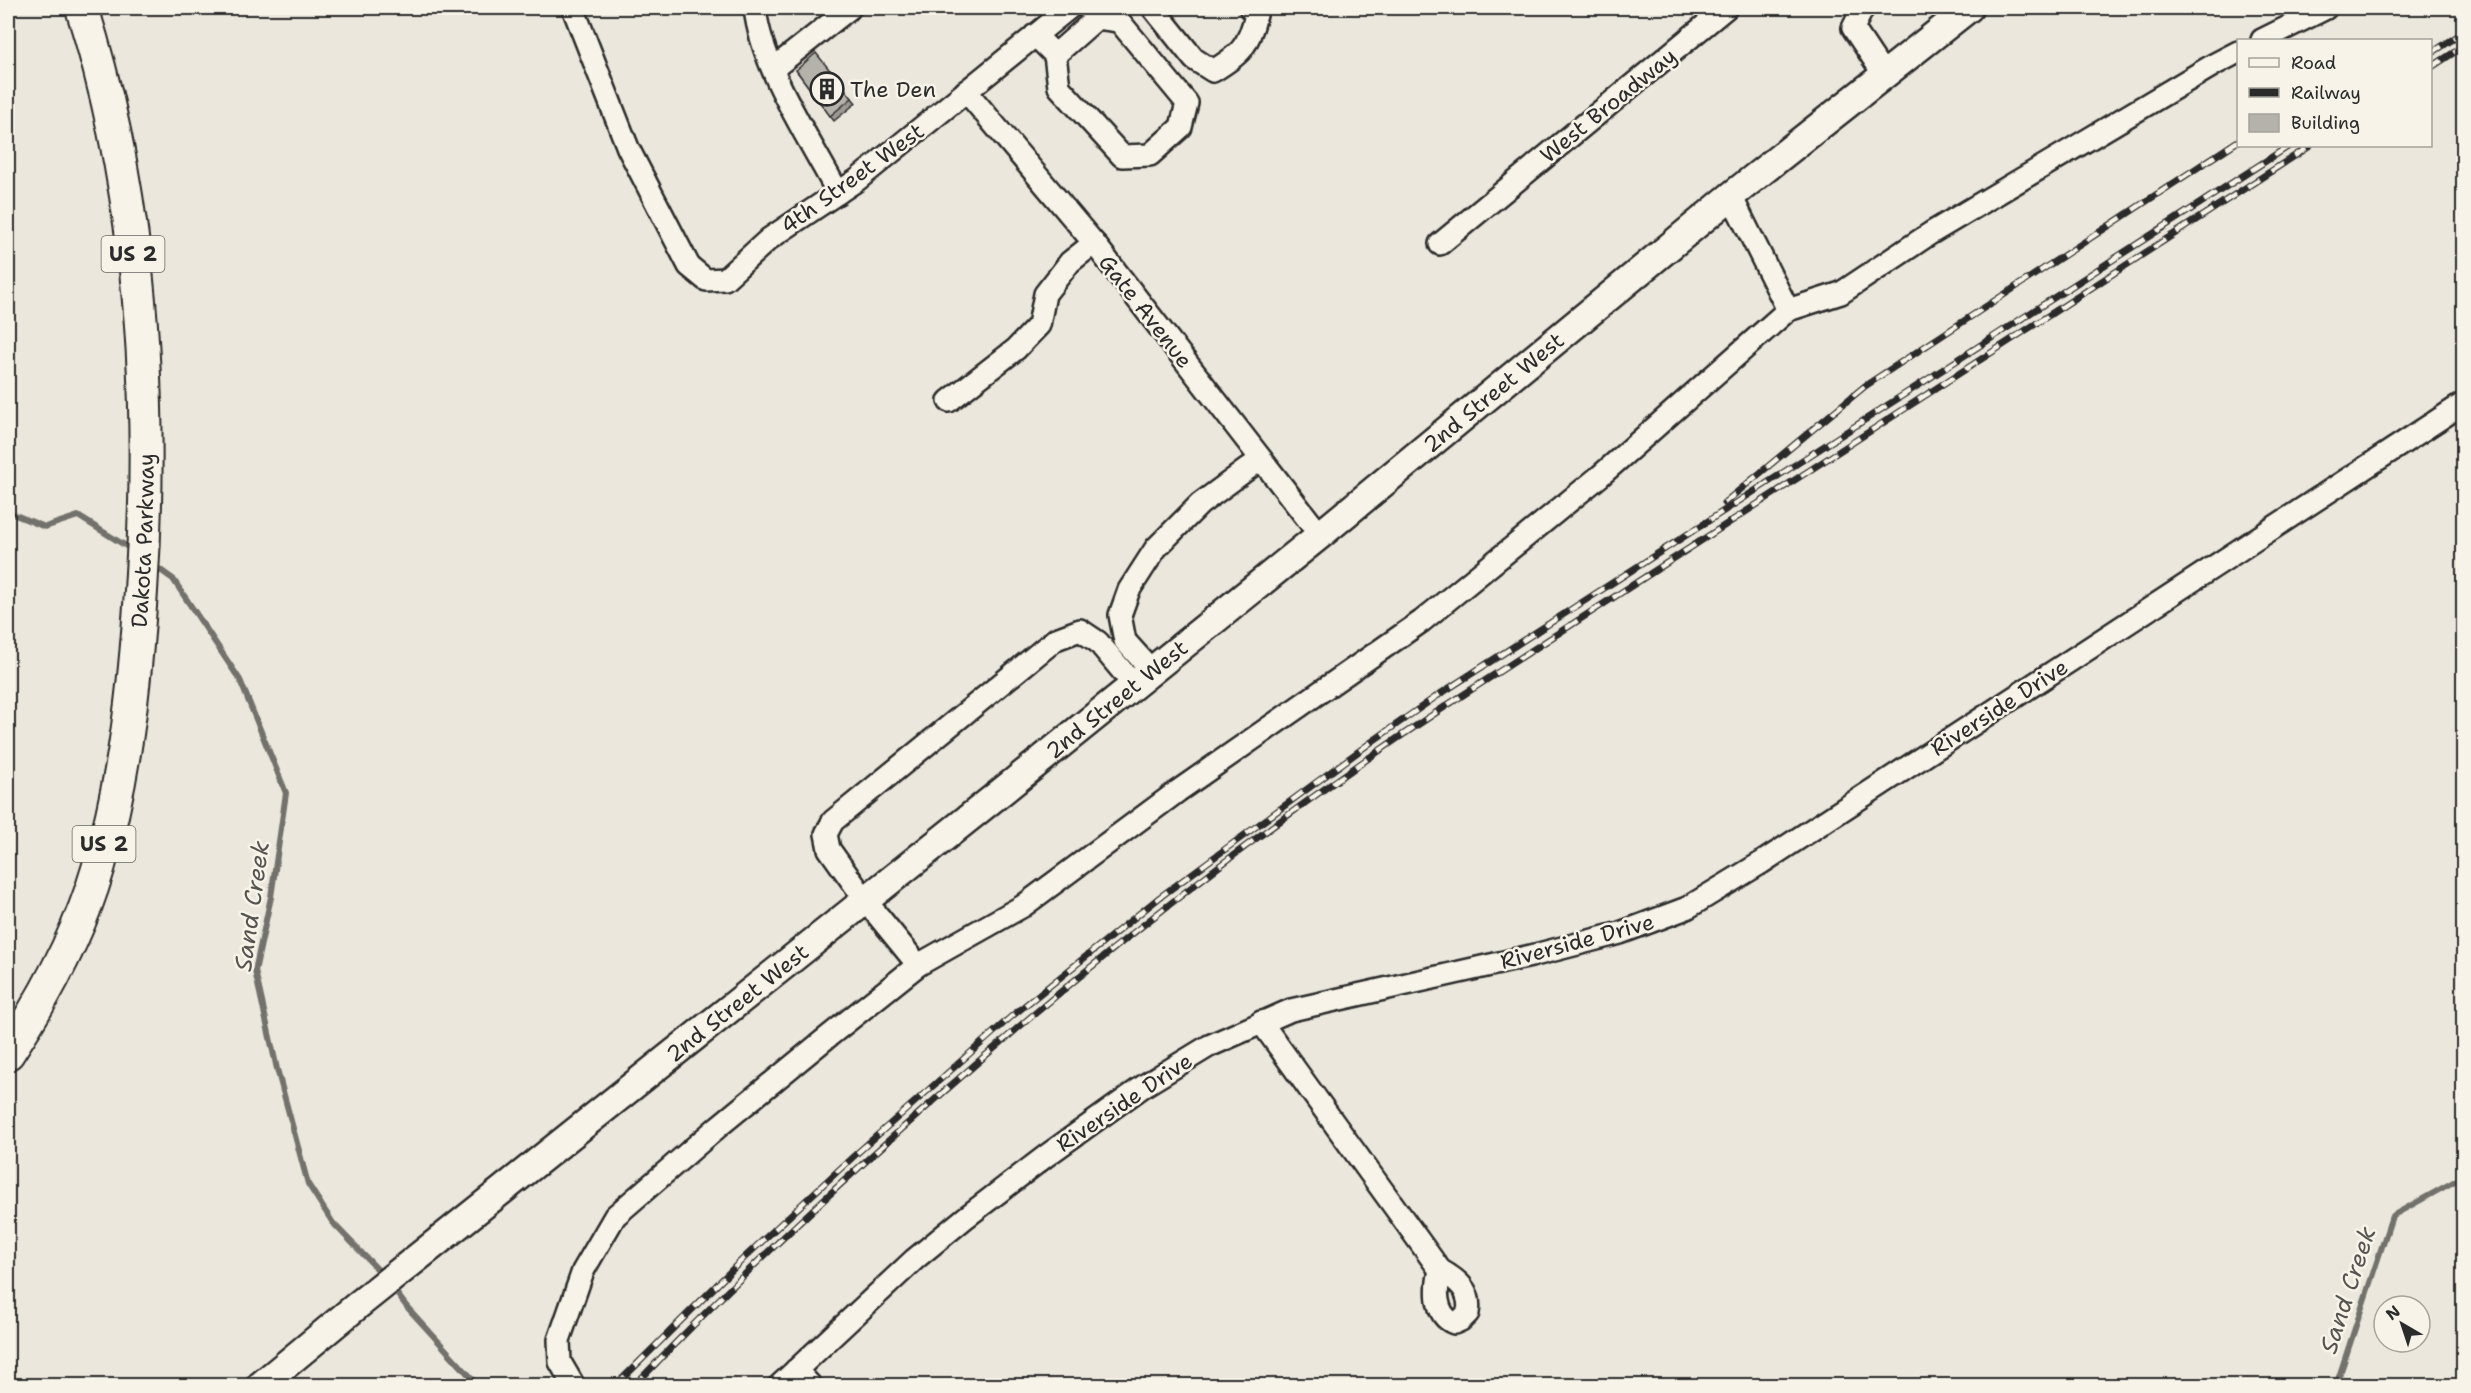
<svg xmlns="http://www.w3.org/2000/svg" width="2471" height="1393" viewBox="0 0 2471 1393" font-family="'Shantell Sans',sans-serif">
<style>
.lines{fill:none;stroke-linecap:round;stroke-linejoin:round}
.stream{stroke:#72716c;stroke-width:6}
.minor-casing{stroke:#2b2b2b;stroke-width:26}
.major-casing{stroke:#2b2b2b;stroke-width:32}
.highway-casing{stroke:#2b2b2b;stroke-width:36}
.minor{stroke:#f7f3e8;stroke-width:21}
.major{stroke:#f7f3e8;stroke-width:27}
.highway{stroke:#f7f3e8;stroke-width:32}
.rail-casing{stroke:#2b2b2b;stroke-width:7}
.rail{stroke:#f7f3e8;stroke-width:4.5;stroke-dasharray:14;stroke-linecap:butt}
.wall{fill:#9c9993;stroke:#2b2b2b;stroke-width:1.5}
.building{fill:#b5b2ab;stroke:#2b2b2b;stroke-width:1.5}
.labels{text-anchor:middle;stroke-width:5;stroke-linejoin:round;paint-order:stroke}
.shield{fill:#f7f3e8;stroke:#686764;stroke-width:1.5}
.shield-label{font-size:21px;font-weight:bold;fill:#2b2b2b}
.poi-label{font-size:22px;fill:#2b2b2b;stroke:#f7f3e8;text-anchor:start}
.street-label{font-size:22px;fill:#2b2b2b;stroke:#f7f3e8}
.water-label{font-size:24px;font-style:italic;fill:#555451;stroke:#f7f3e8}
</style>
<rect width="100%" height="100%" fill="#ebe7dd"/>
<filter id="ink" filterUnits="userSpaceOnUse"><feTurbulence type="fractalNoise" baseFrequency=".0167" numOctaves="2"/><feDisplacementMap in="SourceGraphic" scale="12" xChannelSelector="R" yChannelSelector="G"/><feConvolveMatrix kernelMatrix="1 2 1 2 8 2 1 2 1" color-interpolation-filters="sRGB"/></filter>
<g filter="url(#ink)">
<g class="lines">
<g class="stream">
<polyline points="8,512 45,527 78,516 134,551"/>
<polyline points="152,564 173,579 240,680 286,793 271,897 255,971 277,1069 308,1184 333,1223 383,1275"/>
<polyline points="391,1286 407,1307 479,1386"/>
<polyline points="2336,1386 2392,1216 2464,1176"/>
</g>
<defs>
<g id="minor">
<polyline points="573,8 628,148 689,266 706,280 725,279 769,239 857,180 1069,8"/>
<path d="M755 8C761 67 810 140 838 193"/>
<path d="M1153 8 1194 59 1213 71C1241 54 1248 47 1256 15L1250 8"/>
<polyline points="1863,8 1853,28 1885,76"/>
<polyline points="1035,35 1055,55 1059,87 1122,156 1150,155 1181,127 1187,103 1119,21 1097,18 1088,8"/>
<polyline points="2262,40 2326,8"/>
<polyline points="1055,55 1097,18"/>
<polyline points="774,68 850,8"/>
<polyline points="966,91 1094,243 1320,535"/>
<polyline points="1731,196 1788,310"/>
<polyline points="1440,244 1726,8"/>
<polyline points="949,401 1016,349 1039,325 1045,294 1070,262 1094,243"/>
<polyline points="1152,671 1125,641 1120,615 1129,590 1156,548 1200,504 1261,459"/>
<polyline points="918,965 866,901 829,849 826,834 833,821 1056,639 1080,630 1098,642 1134,685"/>
<polyline points="1261,1022 1440,1270"/>
<path d="M1440 1270C1458 1280 1472 1291 1468 1313L1461 1320 1454 1323C1434 1315 1436 1288 1440 1270Z"/>
<polyline points="796,1370 811,1386"/>
<polyline points="574,1386 560,1362 559,1340 583,1271 615,1216 719,1126 824,1040 918,965 1023,906 1178,791 1422,621 1600,476 1788,310 1841,293 1931,233 2215,64 2238,52"/>
<polyline points="779,1386 915,1259 965,1218 1046,1156 1145,1085 1209,1046 1291,1010 1531,956 1620,933 1687,908 1761,863 2464,403"/>
</g>
<g id="major">
<path id="s1" d="M260 1386 358 1305 1000 793 1320 535 1731 196 1969 8"/>
</g>
<g id="highway">
<path id="s2" d="M8 1053C45 997 79 934 98 869 125 778 135 685 141 591 154 397 141 195 82 8"/>
</g>
</defs>
<use href="#minor" class="minor-casing"/>
<use href="#major" class="major-casing"/>
<use href="#highway" class="highway-casing"/>
<use href="#minor" class="minor"/>
<use href="#major" class="major"/>
<use href="#highway" class="highway"/>
<defs>
<g id="rail">
<polyline points="2430,54 2464,32"/>
<polyline points="2430,68 2464,46"/>
<polyline points="1724,503 1865,386 2238,141"/>
<polyline points="615,1386 745,1257 855,1155 1012,1016 1160,897 1370,743 1437,696 2289,146"/>
<path d="M634 1386C731 1284 834 1188 939 1096 1099 955 1267 823 1446 706L2310 146"/>
</g>
</defs>
<use href="#rail" class="rail-casing"/>
<use href="#rail" class="rail"/>
</g>
<polygon class="wall" points="796,70 852,98 856,103 834,121"/>
<polygon class="building" points="816,53 852,98 830,116 796,70"/>
</g>
<defs>
<symbol id="building-ring" viewBox="-11 -11 22 22"><circle r="9.5" fill="#f7f3e8" stroke="#2b2b2b" stroke-width="1.5"/><path d="M-4-6H4V6H1V3H-1V6H-4ZM-2.5-4.3h1.7v1.8h-1.7ZM.8-4.3h1.7v1.8H.8ZM-2.5-1h1.7V.8h-1.7ZM.8-1h1.7V.8H.8Z" fill="#2b2b2b"/></symbol>
</defs>
<g fill-rule="evenodd">
<use href="#building-ring" x="808" y="70" width="38" height="38"/>
</g>
<g class="labels">
<g class="shield">
<rect x="101.5" y="236" width="63" height="36" rx="4.5"/>
<rect x="72.5" y="826" width="63" height="36" rx="4.5"/>
</g>
<g class="shield-label">
<text x="133" y="261">US 2</text>
<text x="104" y="851">US 2</text>
</g>
<g class="poi-label">
<text x="850" y="97">The Den</text>
</g>
<g class="street-label">
<text transform="translate(1608 105) rotate(-39)" y="8">West Broadway</text>
<text transform="translate(852 178) rotate(-36)" y="8">4th Street West</text>
<text transform="translate(1146 311) rotate(52)" y="8">Gate Avenue</text>
<text dy="8" stroke="none"><textPath href="#s1" startOffset="1584">2nd Street West</textPath></text>
<text dy="8" stroke="none"><textPath href="#s2" startOffset="538">Dakota Parkway</textPath></text>
<text dy="8" stroke="none"><textPath href="#s1" startOffset="1098">2nd Street West</textPath></text>
<text transform="translate(1999 707) rotate(-33)" y="8">Riverside Drive</text>
<text transform="translate(1577 941) rotate(-15)" y="8">Riverside Drive</text>
<text dy="8" stroke="none"><textPath href="#s1" startOffset="612">2nd Street West</textPath></text>
<text transform="translate(1124 1102) rotate(-34)" y="8">Riverside Drive</text>
</g>
<g class="water-label">
<text transform="translate(252 906) rotate(-82)" y="8">Sand Creek</text>
<text transform="translate(2348 1290) rotate(-72)" y="8">Sand Creek</text>
</g>
</g>
<rect width="2471" height="1393" fill="none" stroke="#f7f3e8" stroke-width="30"/>
<rect x="15" y="15" width="2441" height="1363" fill="none" stroke="#2b2b2b" stroke-width="2" filter="url(#ink)"/>
<rect x="2237" y="39" width="195" height="108" fill="#f7f3e8" stroke="#a5a39c" stroke-width="1.5"/>
<rect x="2249" y="58" width="30" height="9" fill="#f7f3e8" stroke="#a5a39c" stroke-width="1.5"/>
<text x="2291" y="69" font-size="18" fill="#2b2b2b">Road</text>
<rect x="2249" y="88" width="30" height="9" fill="#2b2b2b" stroke="#a5a39c" stroke-width="1.5"/>
<text x="2291" y="99" font-size="18" fill="#2b2b2b">Railway</text>
<rect x="2249" y="114" width="30" height="18" fill="#b5b2ab" stroke="#a5a39c" stroke-width="1.5"/>
<text x="2291" y="129" font-size="18" fill="#2b2b2b">Building</text>
<g transform="translate(2402 1324) rotate(321)"><circle r="28" fill="#f7f3e8" stroke="#a5a39c" stroke-width="1.5"/>
<path d="M0-4.5L10 22L0 15L-10 22Z" fill="#2b2b2b"/>
<text y="-9" font-size="16" font-weight="bold" text-anchor="middle" fill="#2b2b2b">N</text>
</g>
</svg>
